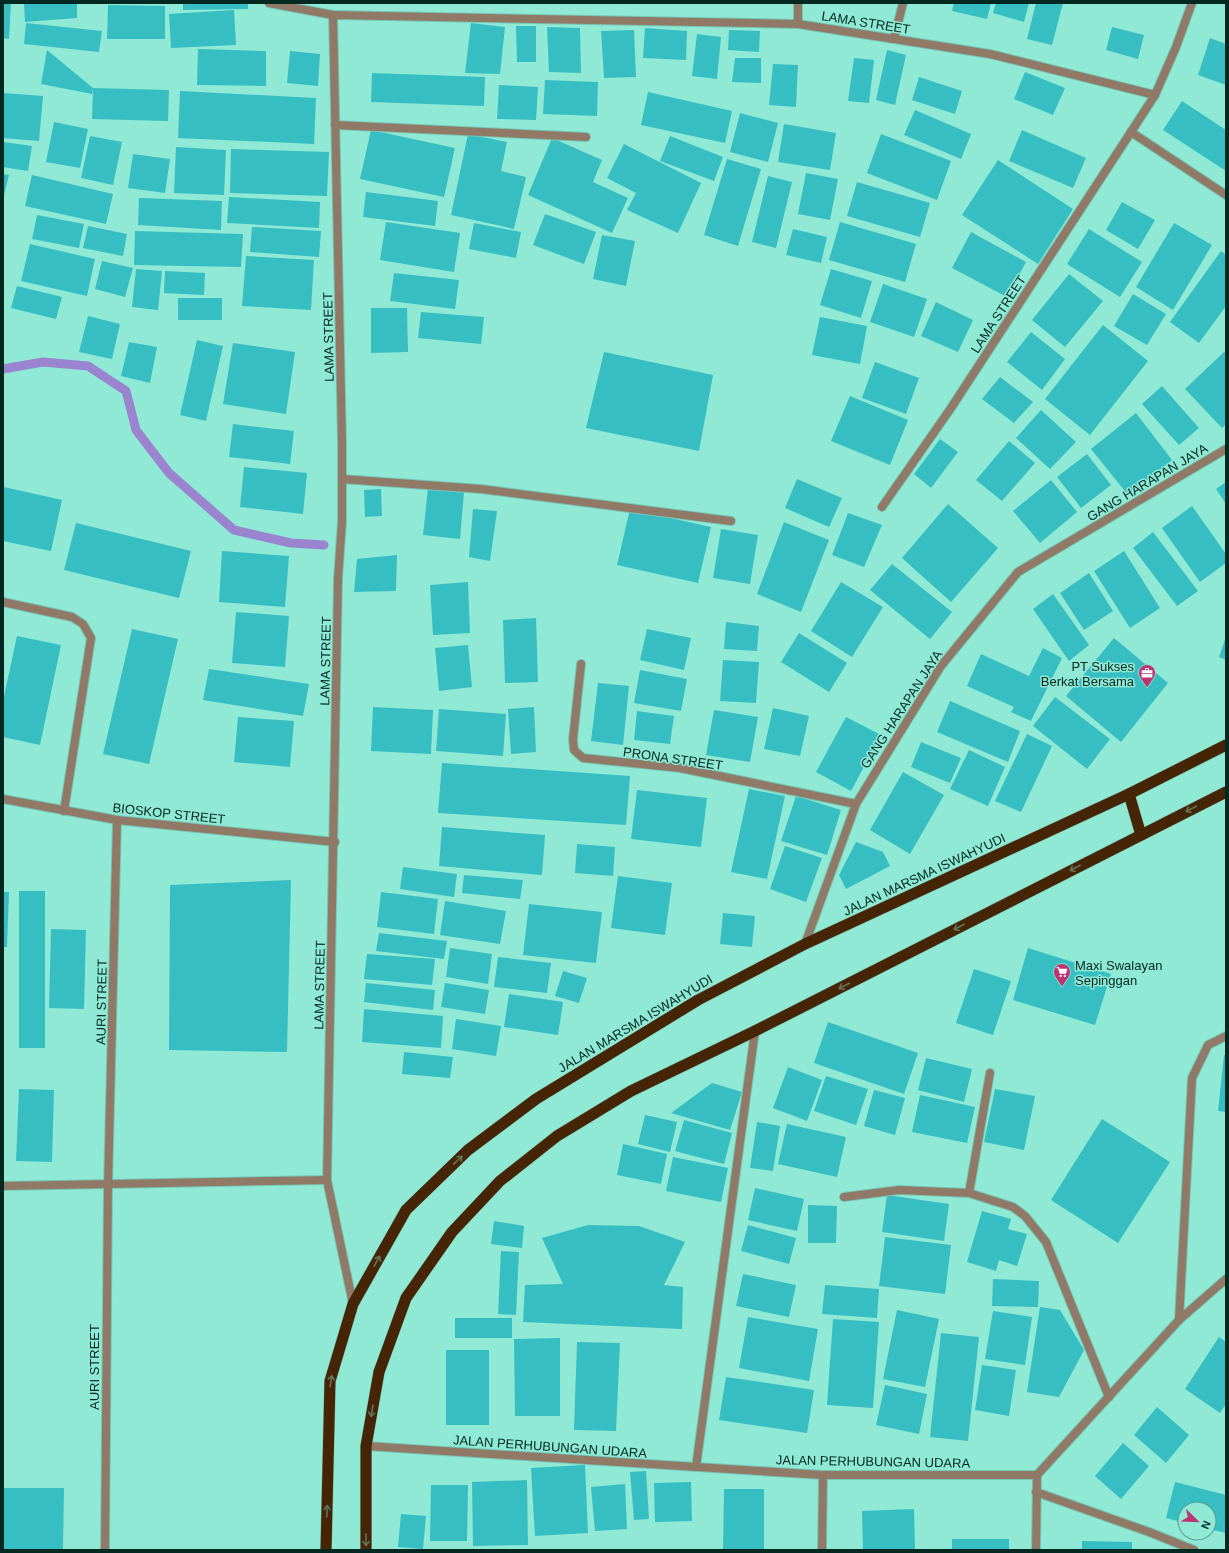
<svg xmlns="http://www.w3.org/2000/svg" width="1229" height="1553" viewBox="0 0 1229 1553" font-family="Helvetica,sans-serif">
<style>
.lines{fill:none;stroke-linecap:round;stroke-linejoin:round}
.stream{stroke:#9b84cf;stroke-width:9}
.building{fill:#37bec2}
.service-casing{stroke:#76c6b5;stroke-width:10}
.minor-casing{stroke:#76c6b5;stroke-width:10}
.trunk-casing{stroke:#76c6b5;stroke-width:12}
.service{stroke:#917967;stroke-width:8}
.minor{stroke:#917967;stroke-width:8}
.trunk{stroke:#462406;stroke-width:11}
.oneway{stroke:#647359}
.labels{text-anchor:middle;stroke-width:3;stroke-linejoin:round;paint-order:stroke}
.street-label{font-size:13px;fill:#012922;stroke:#90e9d5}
.poi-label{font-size:13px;fill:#012922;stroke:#90e9d5;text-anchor:end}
</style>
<rect width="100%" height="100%" fill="#90e9d5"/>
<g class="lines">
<polyline class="stream" points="3,369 43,362 88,366 126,391 136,430 169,473 234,530 291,543 324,545"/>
</g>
<g class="building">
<polygon points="3,3 11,3 9,39 3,38"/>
<polygon points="24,3 77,3 77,18 25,22"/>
<polygon points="183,3 248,3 248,9 183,10"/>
<polygon points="954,3 991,3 987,19 952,11"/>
<polygon points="996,3 1029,3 1024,22 993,13"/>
<polygon points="1036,3 1063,3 1052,45 1027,39"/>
<polygon points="108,5 165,6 165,39 107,39"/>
<polygon points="234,10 236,45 171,48 169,14"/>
<polygon points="26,23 102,31 99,52 24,44"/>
<polygon points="471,23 505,27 500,74 465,73"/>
<polygon points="516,26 536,26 536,62 517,62"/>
<polygon points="547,27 580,28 581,73 549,72"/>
<polygon points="1112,27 1144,35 1138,59 1106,50"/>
<polygon points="645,28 687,31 686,60 643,58"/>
<polygon points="634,30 636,77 604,78 601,31"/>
<polygon points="729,30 760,31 759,52 728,50"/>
<polygon points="697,34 721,37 717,79 692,76"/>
<polygon points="1210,38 1226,44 1226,85 1198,75"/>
<polygon points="198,49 266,51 266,86 197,85"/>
<polygon points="47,50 93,88 92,94 41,84"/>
<polygon points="887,50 906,55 895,105 876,100"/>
<polygon points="290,51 320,54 318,86 287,83"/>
<polygon points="735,58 761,58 761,83 732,82"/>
<polygon points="854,58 874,60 869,103 848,101"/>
<polygon points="773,64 798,65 796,107 769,105"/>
<polygon points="1025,72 1065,88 1053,115 1014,99"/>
<polygon points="372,73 485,77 484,106 371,102"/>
<polygon points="919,77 962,91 955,114 912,100"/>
<polygon points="545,80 598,82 597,116 543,114"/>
<polygon points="499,85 538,87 536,120 497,119"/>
<polygon points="93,88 169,90 168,121 92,119"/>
<polygon points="180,91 316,98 314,144 178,138"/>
<polygon points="648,92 732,111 725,143 641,125"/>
<polygon points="3,93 43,96 39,141 3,138"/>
<polygon points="1182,101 1226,130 1226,171 1163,130"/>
<polygon points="915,110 971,134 961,159 904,135"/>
<polygon points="740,113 778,123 768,162 730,152"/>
<polygon points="54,122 88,129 80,168 46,162"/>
<polygon points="784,124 836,133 830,170 778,162"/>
<polygon points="371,130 455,148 444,197 360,179"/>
<polygon points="1022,130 1086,158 1073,188 1009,161"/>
<polygon points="468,134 507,142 501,171 526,177 514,229 451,215"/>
<polygon points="881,134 951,161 937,200 867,173"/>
<polygon points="90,136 122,142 113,185 81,178"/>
<polygon points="670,136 723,157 714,181 660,161"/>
<polygon points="552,138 602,160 593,182 628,198 612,233 528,195"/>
<polygon points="3,142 32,146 28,171 3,167"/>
<polygon points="624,144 701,183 678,233 627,210 636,193 607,178"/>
<polygon points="176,147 226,150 224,195 174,193"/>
<polygon points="231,149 329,152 327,196 230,193"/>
<polygon points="133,154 170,159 165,193 128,188"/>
<polygon points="727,159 761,169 738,246 704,235"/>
<polygon points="998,160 1073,209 1038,264 962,215"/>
<polygon points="806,173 838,179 830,220 798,214"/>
<polygon points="3,174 9,175 4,195 3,195"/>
<polygon points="32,175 113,194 106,224 25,206"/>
<polygon points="768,176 792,182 776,248 752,242"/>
<polygon points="857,182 930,203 920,237 847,216"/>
<polygon points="366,192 438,201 435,226 363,217"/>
<polygon points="229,197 320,202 319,228 227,223"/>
<polygon points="139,198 222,201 221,230 138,225"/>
<polygon points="1122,202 1155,220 1138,249 1106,230"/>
<polygon points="545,214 596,232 584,264 533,245"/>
<polygon points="37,215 84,224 79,248 32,239"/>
<polygon points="386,222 460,233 454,272 380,260"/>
<polygon points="840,222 916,244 905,282 829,260"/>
<polygon points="474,223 521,232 516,258 469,249"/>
<polygon points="1174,223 1212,245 1173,310 1136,287"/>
<polygon points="88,226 127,234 123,256 83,248"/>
<polygon points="252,227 321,231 319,257 250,252"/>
<polygon points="793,229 827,237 821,263 786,255"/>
<polygon points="1089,229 1142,262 1120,297 1067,264"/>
<polygon points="135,231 243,234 241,267 134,265"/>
<polygon points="971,232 1026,262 1007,297 952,268"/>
<polygon points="602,235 635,241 626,286 593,279"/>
<polygon points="30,244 95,259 87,296 21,281"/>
<polygon points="1221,251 1226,255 1226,306 1199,343 1170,322"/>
<polygon points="246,256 314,260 311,310 242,306"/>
<polygon points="102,261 133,268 125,297 95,289"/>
<polygon points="136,269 162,271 158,310 132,307"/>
<polygon points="831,269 872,281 861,318 820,305"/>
<polygon points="165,271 205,273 204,295 164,293"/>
<polygon points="394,273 459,280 455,309 390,301"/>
<polygon points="1069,274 1103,301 1065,347 1032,320"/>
<polygon points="883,284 927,299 914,337 870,322"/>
<polygon points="17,286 62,297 56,319 11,308"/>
<polygon points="1133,294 1166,314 1147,345 1114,326"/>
<rect x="178" y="298" width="44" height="22"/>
<polygon points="936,302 973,320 958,352 921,336"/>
<polygon points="371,308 407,308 408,352 371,353"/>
<polygon points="421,312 484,317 481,344 418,338"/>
<polygon points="88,316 120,324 112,359 79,352"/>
<polygon points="820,317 867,326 860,364 812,355"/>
<polygon points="1103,325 1148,361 1090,435 1045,399"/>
<polygon points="1031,332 1065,359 1042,390 1007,362"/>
<polygon points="197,340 223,346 206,421 180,415"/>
<polygon points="129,342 157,347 150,383 121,376"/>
<polygon points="233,343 295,352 286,414 223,404"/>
<polygon points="604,352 713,375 699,451 586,428"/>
<polygon points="1224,352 1226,354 1226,424 1222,428 1185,389"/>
<polygon points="875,362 919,378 906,414 862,398"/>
<polygon points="1000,377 1033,402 1014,423 982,399"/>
<polygon points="1162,386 1199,428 1179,445 1142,404"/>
<polygon points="850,396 908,420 890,465 831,441"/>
<polygon points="1041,410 1076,442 1050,469 1016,438"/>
<polygon points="1136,413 1172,460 1128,495 1091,449"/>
<polygon points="233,424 294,431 290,464 229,457"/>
<polygon points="940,439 958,452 931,488 914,474"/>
<polygon points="1009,441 1035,463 1002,501 976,480"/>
<polygon points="1087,454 1111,485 1081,508 1057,477"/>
<polygon points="244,467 307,473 303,514 240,507"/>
<polygon points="797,479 842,498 829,527 785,508"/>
<polygon points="1051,480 1077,512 1040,543 1013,511"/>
<polygon points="1226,482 1226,504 1216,489"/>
<polygon points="4,487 62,500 51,551 3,541"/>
<polygon points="428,488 464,492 460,539 423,535"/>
<polygon points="381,489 382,516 365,517 364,490"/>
<polygon points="948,504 998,548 951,602 902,558"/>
<polygon points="1192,506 1226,554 1226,563 1200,582 1162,528"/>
<polygon points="473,509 497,511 490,561 469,557"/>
<polygon points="630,509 711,527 698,583 617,565"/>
<polygon points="848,513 882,525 864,567 832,555"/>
<polygon points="784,522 829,540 801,612 757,594"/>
<polygon points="76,523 191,551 179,598 64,570"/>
<polygon points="721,529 758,535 750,584 713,578"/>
<polygon points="1153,532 1198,591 1177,606 1133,548"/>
<polygon points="222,551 289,556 285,607 219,602"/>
<polygon points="1124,551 1160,608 1130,628 1094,571"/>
<polygon points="397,555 396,591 354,592 357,559"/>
<polygon points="892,564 952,612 930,639 870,590"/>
<polygon points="1089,573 1113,611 1084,630 1060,593"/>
<polygon points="468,582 470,633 433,635 430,585"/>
<polygon points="841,582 883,607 852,657 811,631"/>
<polygon points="1053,594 1089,645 1069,661 1033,609"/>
<polygon points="236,612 289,616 285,667 232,663"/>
<polygon points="536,618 538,682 505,683 503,620"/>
<polygon points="726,622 759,626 757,651 724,649"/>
<polygon points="132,629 178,639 149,764 103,754"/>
<polygon points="647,629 691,638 684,670 640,660"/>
<polygon points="799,633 847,663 829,692 781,662"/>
<polygon points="17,636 61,645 40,745 3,737 3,701"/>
<polygon points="1226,637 1226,660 1219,657"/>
<polygon points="1114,638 1168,683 1121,742 1066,696"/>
<polygon points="468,645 472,687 439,691 435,648"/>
<polygon points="1043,648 1062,658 1031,721 1011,712 1014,707 967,686 981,654 1029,676"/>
<polygon points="723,660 759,662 756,703 720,701"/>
<polygon points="209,669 309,684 303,716 203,700"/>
<polygon points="640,670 687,679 681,711 634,703"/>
<polygon points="598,683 629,686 623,745 591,741"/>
<polygon points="1055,697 1110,739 1087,769 1033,726"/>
<polygon points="950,701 1020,731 1008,762 937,732"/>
<polygon points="373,707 433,710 431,754 371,751"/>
<polygon points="534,707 536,752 511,754 508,709"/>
<polygon points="773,708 809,716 800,756 764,749"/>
<polygon points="439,709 506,714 503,756 436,751"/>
<polygon points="714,710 758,717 750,762 706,755"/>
<polygon points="637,711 674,716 670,744 634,740"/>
<polygon points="238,717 294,721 290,767 234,762"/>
<polygon points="846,717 881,735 851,791 816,772"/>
<polygon points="1027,734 1052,746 1021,812 995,801"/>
<polygon points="921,742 961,758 950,783 911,767"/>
<polygon points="969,750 1005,767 988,806 950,789"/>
<polygon points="442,763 630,776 626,825 438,813"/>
<polygon points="903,772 944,795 910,854 870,830"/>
<polygon points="749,789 785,796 767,879 731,872"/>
<polygon points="637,790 707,798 701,847 631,839"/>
<polygon points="796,796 841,810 827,855 781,841"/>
<polygon points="442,827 545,835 542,875 439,866"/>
<polygon points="856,842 883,852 890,866 846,889 839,875"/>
<polygon points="577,844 615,847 613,876 575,873"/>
<polygon points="785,846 822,858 806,902 770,889"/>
<polygon points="403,867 457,874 454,897 400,889"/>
<polygon points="464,875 523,880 520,899 462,893"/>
<polygon points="618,876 672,883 665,935 611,928"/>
<polygon points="291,880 287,1052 169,1050 170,885"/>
<rect x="19" y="891" width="26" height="157"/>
<polygon points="3,892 9,892 7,947 3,947"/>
<polygon points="381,892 438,899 434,934 377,927"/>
<polygon points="445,901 506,911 500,944 440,935"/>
<polygon points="529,904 602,912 596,963 523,955"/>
<polygon points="723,913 755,916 752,947 720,944"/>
<polygon points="51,929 86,930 84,1009 49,1008"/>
<polygon points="379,933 447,941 444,959 376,951"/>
<polygon points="450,948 492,954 488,984 446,977"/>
<polygon points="1028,948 1111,974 1095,1025 1013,1000"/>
<polygon points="367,954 435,959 432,985 364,979"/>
<polygon points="498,957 551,963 547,993 494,987"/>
<polygon points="974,969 1011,981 993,1035 956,1023"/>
<polygon points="563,971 587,978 579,1003 555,996"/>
<polygon points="366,983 435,990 433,1010 364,1002"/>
<polygon points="445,983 489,990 485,1014 441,1007"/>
<polygon points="509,994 563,1002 558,1035 504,1027"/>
<polygon points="364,1009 443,1016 441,1048 362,1042"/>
<polygon points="456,1019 501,1026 496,1056 452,1049"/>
<polygon points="828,1022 918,1053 904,1094 814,1063"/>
<polygon points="404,1052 453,1057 450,1078 402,1074"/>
<polygon points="1224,1055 1226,1055 1226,1112 1218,1111"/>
<polygon points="926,1058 972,1069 964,1102 918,1090"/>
<polygon points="788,1067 822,1080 807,1121 773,1108"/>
<polygon points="826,1076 868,1089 856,1125 814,1111"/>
<polygon points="712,1083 742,1092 730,1130 671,1113"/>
<polygon points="19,1089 54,1090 52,1162 16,1161"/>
<polygon points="995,1089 1035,1096 1024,1150 984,1142"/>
<polygon points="874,1090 905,1098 895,1135 864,1126"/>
<polygon points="920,1095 975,1107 967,1143 912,1132"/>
<polygon points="645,1115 677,1122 670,1152 638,1144"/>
<polygon points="1102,1119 1170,1162 1118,1243 1051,1200"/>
<polygon points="684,1120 732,1133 724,1164 675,1151"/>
<polygon points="757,1122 780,1126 773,1171 750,1168"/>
<polygon points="787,1124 846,1137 837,1177 778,1164"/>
<polygon points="623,1144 667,1154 661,1184 617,1175"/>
<polygon points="673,1157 728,1168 721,1202 666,1191"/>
<polygon points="755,1188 804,1199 797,1231 748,1220"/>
<polygon points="887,1195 949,1204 944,1241 882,1232"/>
<polygon points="808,1205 837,1206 836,1243 808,1243"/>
<polygon points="982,1211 1011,1219 1008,1229 1027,1234 1017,1266 999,1260 996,1271 967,1262"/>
<polygon points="494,1221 524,1226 522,1248 491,1244"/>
<polygon points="588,1225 639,1226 685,1242 664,1285 683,1287 682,1329 523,1322 525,1285 563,1284 542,1238"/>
<polygon points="748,1225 796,1238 789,1264 741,1251"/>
<polygon points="885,1237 951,1245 945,1294 879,1286"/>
<polygon points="501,1251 519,1252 516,1315 498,1314"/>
<polygon points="743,1274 796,1285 789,1317 736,1306"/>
<polygon points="993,1279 1039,1281 1038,1307 992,1306"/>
<polygon points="825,1285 879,1289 877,1318 822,1314"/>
<polygon points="1040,1307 1060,1310 1084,1350 1059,1397 1027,1392"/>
<polygon points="897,1310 939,1319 925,1387 883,1379"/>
<polygon points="993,1311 1032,1317 1025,1365 985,1359"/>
<polygon points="748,1317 818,1329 809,1381 739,1368"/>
<rect x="455" y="1318" width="57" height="20"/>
<polygon points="833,1319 879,1322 873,1408 827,1405"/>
<polygon points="941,1333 979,1337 968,1441 930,1437"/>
<polygon points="1219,1337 1226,1342 1226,1404 1220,1413 1185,1389"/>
<polygon points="560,1338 560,1416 515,1416 514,1339"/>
<polygon points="577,1342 620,1343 616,1431 574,1430"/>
<rect x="446" y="1350" width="43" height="75"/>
<polygon points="982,1365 1016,1370 1009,1416 975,1410"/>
<polygon points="726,1377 814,1390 807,1433 719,1420"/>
<polygon points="885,1385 927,1394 919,1434 876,1425"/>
<polygon points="1157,1407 1189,1435 1166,1463 1134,1435"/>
<polygon points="1123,1443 1149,1466 1121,1499 1095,1476"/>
<polygon points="585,1465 588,1533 535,1536 531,1468"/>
<polygon points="646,1471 649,1519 634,1520 630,1472"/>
<polygon points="527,1480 528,1545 473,1546 472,1482"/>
<polygon points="691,1482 692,1521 655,1522 654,1483"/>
<polygon points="1175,1482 1226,1495 1226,1533 1209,1529 1209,1509 1185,1509 1185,1523 1166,1518"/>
<polygon points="625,1484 627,1529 595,1531 591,1487"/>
<polygon points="431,1485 468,1485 467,1541 430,1541"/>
<polygon points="3,1488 64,1488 63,1550 3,1550"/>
<polygon points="724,1489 764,1489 764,1550 723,1550"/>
<polygon points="914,1509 915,1550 863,1550 862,1511"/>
<polygon points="401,1514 426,1516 423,1549 398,1547"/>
<rect x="952" y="1539" width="57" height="11"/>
<polygon points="1082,1541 1132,1542 1132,1550 1082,1550"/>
</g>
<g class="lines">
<defs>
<g id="service">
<polyline points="269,3 333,15"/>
<polyline points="1155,95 1176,47 1192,3"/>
<polyline points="3,1186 327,1180"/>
<polyline points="105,1550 108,1185 117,820"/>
</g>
<g id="minor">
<polyline points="798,24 798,3"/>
<polyline points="894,39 903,3"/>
<polyline points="335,125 586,137"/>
<polyline points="342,479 481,489 731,521"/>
<polyline points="882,507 951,408 1131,132"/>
<polyline points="3,602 72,617 83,624 91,638 64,811"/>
<polyline points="581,664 573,739 574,750 583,758 680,768 856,804"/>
<polyline points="3,799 117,820 335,842"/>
<polyline points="805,944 856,804 941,666 1018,572 1226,449"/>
<polyline points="969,1193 990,1073"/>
<polyline points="844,1197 899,1190 969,1193 1013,1207 1025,1216 1046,1242 1109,1397"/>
<polyline points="353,1304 327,1180 338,579 342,521 342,444 333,15 798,24 990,54 1155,95 1131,132 1226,195"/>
<polyline points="1179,1320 1192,1078 1208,1045 1226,1036"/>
<polyline points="366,1446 823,1475 1037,1475 1179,1320 1226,1279"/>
<polyline points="696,1467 755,1031"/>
<polyline points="1036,1492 1149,1532 1194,1550"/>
<polyline points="822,1550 823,1475"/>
<polyline points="1036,1550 1037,1475"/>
</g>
<g id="trunk">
<polyline points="1129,794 1141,835"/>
<polyline points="326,1550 330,1381 353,1304 406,1210 468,1150 536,1099 698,1000 805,944 1129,794 1226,745"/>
<polyline points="366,1550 366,1446 379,1372 406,1298 452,1232 500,1181 557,1136 631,1091 755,1031 1226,792"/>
</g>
</defs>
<use href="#service" class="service-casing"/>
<use href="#minor" class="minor-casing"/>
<use href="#trunk" class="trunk-casing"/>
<use href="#service" class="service"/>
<use href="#minor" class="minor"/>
<use href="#trunk" class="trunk"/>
</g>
<defs><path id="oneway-shaft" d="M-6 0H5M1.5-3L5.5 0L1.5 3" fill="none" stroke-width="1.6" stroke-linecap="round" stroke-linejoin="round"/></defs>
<g class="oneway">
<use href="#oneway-shaft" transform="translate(1191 809) rotate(153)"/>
<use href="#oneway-shaft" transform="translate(1075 868) rotate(153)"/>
<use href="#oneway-shaft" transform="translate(959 927) rotate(153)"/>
<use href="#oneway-shaft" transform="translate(844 986) rotate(153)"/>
<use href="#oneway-shaft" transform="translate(458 1160) rotate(-44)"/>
<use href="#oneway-shaft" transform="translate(377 1261) rotate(-61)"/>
<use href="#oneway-shaft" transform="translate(331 1381) rotate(-81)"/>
<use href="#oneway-shaft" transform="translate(372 1411) rotate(100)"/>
<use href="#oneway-shaft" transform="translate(327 1511) rotate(-88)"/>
<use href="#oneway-shaft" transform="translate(366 1540) rotate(90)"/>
</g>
<defs>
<symbol id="office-pin" viewBox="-11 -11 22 30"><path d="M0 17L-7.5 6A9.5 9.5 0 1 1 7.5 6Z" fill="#bc3471" stroke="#90e9d5"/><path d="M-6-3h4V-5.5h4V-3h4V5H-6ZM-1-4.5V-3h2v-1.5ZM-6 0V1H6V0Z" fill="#fff"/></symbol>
<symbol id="supermarket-pin" viewBox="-11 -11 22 30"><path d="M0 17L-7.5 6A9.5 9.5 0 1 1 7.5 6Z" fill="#bc3471" stroke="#90e9d5"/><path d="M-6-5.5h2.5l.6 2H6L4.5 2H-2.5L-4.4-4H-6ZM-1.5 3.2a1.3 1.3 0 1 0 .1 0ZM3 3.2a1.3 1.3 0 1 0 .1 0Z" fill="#fff"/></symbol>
</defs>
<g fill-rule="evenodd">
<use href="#office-pin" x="1137" y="663" width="20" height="27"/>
<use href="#supermarket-pin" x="1052" y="962" width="20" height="27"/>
</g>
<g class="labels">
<g class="street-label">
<text transform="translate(866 22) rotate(9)" y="5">LAMA STREET</text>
<text transform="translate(998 314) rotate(-57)" y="5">LAMA STREET</text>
<text transform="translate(328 337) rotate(-91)" y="5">LAMA STREET</text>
<text transform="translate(1147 482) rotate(-31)" y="5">GANG HARAPAN JAYA</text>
<text transform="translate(325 661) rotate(-89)" y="5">LAMA STREET</text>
<text transform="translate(901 709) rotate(-57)" y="5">GANG HARAPAN JAYA</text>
<text transform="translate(673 758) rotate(8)" y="5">PRONA STREET</text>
<text transform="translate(169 813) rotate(6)" y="5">BIOSKOP STREET</text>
<text transform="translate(924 874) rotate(-25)" y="5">JALAN MARSMA ISWAHYUDI</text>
<text transform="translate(319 985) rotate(-89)" y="5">LAMA STREET</text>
<text transform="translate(101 1002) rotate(-89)" y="5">AURI STREET</text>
<text transform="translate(635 1023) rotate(-31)" y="5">JALAN MARSMA ISWAHYUDI</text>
<text transform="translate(94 1367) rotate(-90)" y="5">AURI STREET</text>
<text transform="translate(550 1446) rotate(4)" y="5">JALAN PERHUBUNGAN UDARA</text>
<text transform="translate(873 1461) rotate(1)" y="5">JALAN PERHUBUNGAN UDARA</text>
</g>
<g class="poi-label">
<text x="1134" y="671">PT Sukses<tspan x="1134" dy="15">Berkat Bersama</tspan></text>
<text x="1075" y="970" text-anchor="start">Maxi Swalayan<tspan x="1075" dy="15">Sepinggan</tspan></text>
</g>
</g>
<rect width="1229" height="1553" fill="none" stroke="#012922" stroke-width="8"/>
<g transform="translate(1197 1521) rotate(113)"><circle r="19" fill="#90e9d5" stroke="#579c8d"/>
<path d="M0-3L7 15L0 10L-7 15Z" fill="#bc3471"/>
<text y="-6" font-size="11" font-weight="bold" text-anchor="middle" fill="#012922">N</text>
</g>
</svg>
